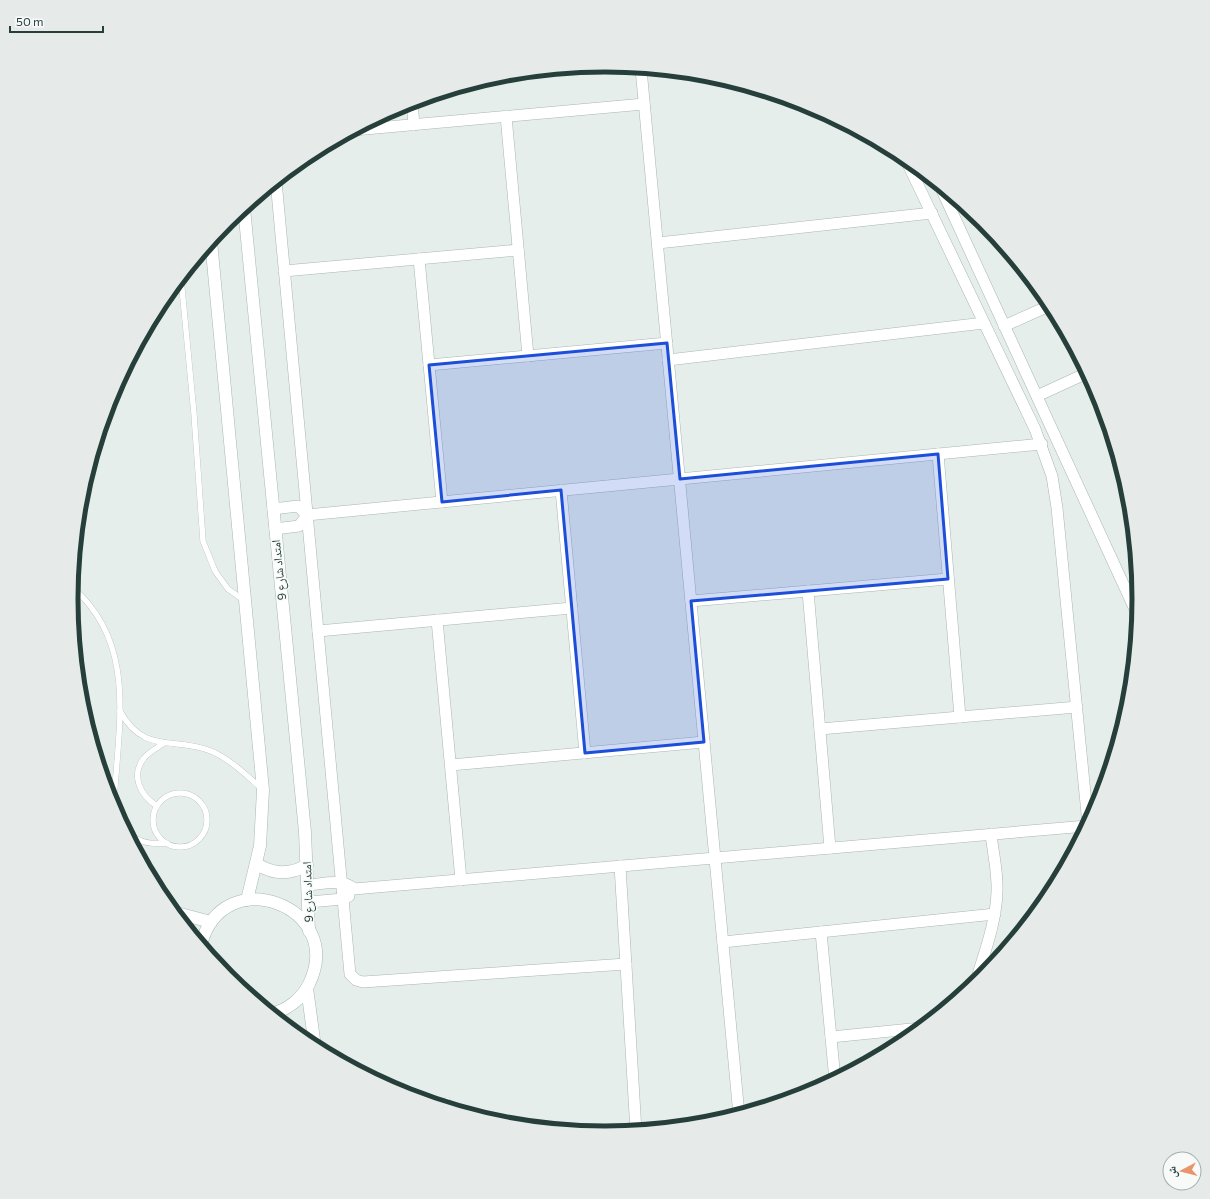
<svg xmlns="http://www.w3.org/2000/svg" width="1210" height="1199" viewBox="0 0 1210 1199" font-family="Commissioner,'Noto Naskh Arabic',sans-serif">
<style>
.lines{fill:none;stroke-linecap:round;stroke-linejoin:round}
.lane-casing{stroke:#a9b6b3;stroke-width:6}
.street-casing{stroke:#a9b6b3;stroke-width:12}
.secondary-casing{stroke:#a5b9b4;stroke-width:13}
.lane{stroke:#fff;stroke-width:5.5}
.street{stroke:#fff;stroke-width:11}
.secondary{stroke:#fff;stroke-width:12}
.marked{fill:#1d4ed8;fill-opacity:0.2;stroke:#1d4ed8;stroke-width:3;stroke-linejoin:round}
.labels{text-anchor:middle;stroke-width:3;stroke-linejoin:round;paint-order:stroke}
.street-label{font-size:12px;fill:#263f3b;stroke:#f7faf9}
.rim{fill:none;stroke:#263f3b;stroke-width:5}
</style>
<rect width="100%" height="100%" fill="#e6eeeb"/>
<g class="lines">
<defs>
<g id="lane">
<polyline points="181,278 194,414 203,541 215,571 228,589 245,601"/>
<path d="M72 587C138 643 118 727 114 802L115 811"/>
<path d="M120 711C144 755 174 736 211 751 230 759 246 775 261 788"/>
<circle cx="180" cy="820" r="27"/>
<path d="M157 806C141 796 130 776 144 758 149 752 157 748 164 743"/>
<path d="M125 830C136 842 151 845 167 843"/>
<polyline points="447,1100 448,1108"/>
</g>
<g id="street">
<polyline points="641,69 739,1115"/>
<polyline points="412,102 414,125"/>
<polyline points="506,116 528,356"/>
<polyline points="354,130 644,104"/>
<polyline points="905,158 1035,429 1052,476 1057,508 1088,824"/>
<polyline points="276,181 350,974 356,980 363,982 626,964"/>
<polyline points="940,186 1138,616"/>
<polyline points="658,243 932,213"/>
<polyline points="419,259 442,502"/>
<polyline points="284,271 518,250"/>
<polyline points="1004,326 1051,305"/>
<polyline points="668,360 984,323"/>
<polyline points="429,365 667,343"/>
<polyline points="1037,396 1087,373"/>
<polyline points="938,454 960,717"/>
<polyline points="561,490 585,753"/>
<polyline points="273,509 298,506 307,515"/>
<polyline points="307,515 1042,444"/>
<polyline points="275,529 299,526 307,515"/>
<polyline points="808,591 830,848"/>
<polyline points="691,601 948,579"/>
<polyline points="437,620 461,880"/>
<polyline points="318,631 572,608"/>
<polyline points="820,729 1077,707"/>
<polyline points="451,765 704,742"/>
<polyline points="620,866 636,1131"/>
<path d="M308 885C323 884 343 878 354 889L1087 826"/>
<polyline points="309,902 343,899 349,896"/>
<polyline points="821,932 835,1080"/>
<polyline points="723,942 995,914"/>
<path d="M975 984C984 954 996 923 997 892 998 873 993 853 991 834"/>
<polyline points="831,1037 921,1028"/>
</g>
<g id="secondary">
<polyline points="244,208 305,832 309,931"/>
<polyline points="211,241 263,790 260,846 247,900"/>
<path d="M257 864C274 875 290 875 307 865"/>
<polyline points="173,912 211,922"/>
<path d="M201 945C222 860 347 906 309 984 302 999 287 1010 271 1014"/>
<polyline points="307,988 315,1047"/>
</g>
</defs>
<use href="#lane" class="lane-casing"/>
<use href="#street" class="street-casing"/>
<use href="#secondary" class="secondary-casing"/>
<use href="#lane" class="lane"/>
<use href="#street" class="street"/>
<use href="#secondary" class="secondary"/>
</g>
<path class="marked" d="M667 343 680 479 938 454 948 579 691 601 704 742 585 753 561 490 442 502 429 365Z"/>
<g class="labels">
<g class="street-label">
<text transform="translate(279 570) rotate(-96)" y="4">امتداد شارع 9</text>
<text transform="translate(308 892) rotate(-92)" y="4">امتداد شارع 9</text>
</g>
</g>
<path d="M0 0H1210V1199H0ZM78 599a527 527 0 1 1 1054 0a527 527 0 1 1-1054 0Z" fill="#e6ebea" fill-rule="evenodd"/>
<path class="rim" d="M78 599a527 527 0 1 1 1054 0a527 527 0 1 1-1054 0Z"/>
<g transform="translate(1182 1171) rotate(263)"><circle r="19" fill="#f7faf9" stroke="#a3afad"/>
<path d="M0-3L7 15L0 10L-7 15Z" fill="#e99469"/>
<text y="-6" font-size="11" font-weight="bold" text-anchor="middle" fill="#263f3b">ش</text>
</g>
<path d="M10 26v6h93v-6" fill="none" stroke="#263f3b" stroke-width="2"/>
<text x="16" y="26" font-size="12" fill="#263f3b" stroke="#f7faf9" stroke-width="3" paint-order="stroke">50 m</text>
</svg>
